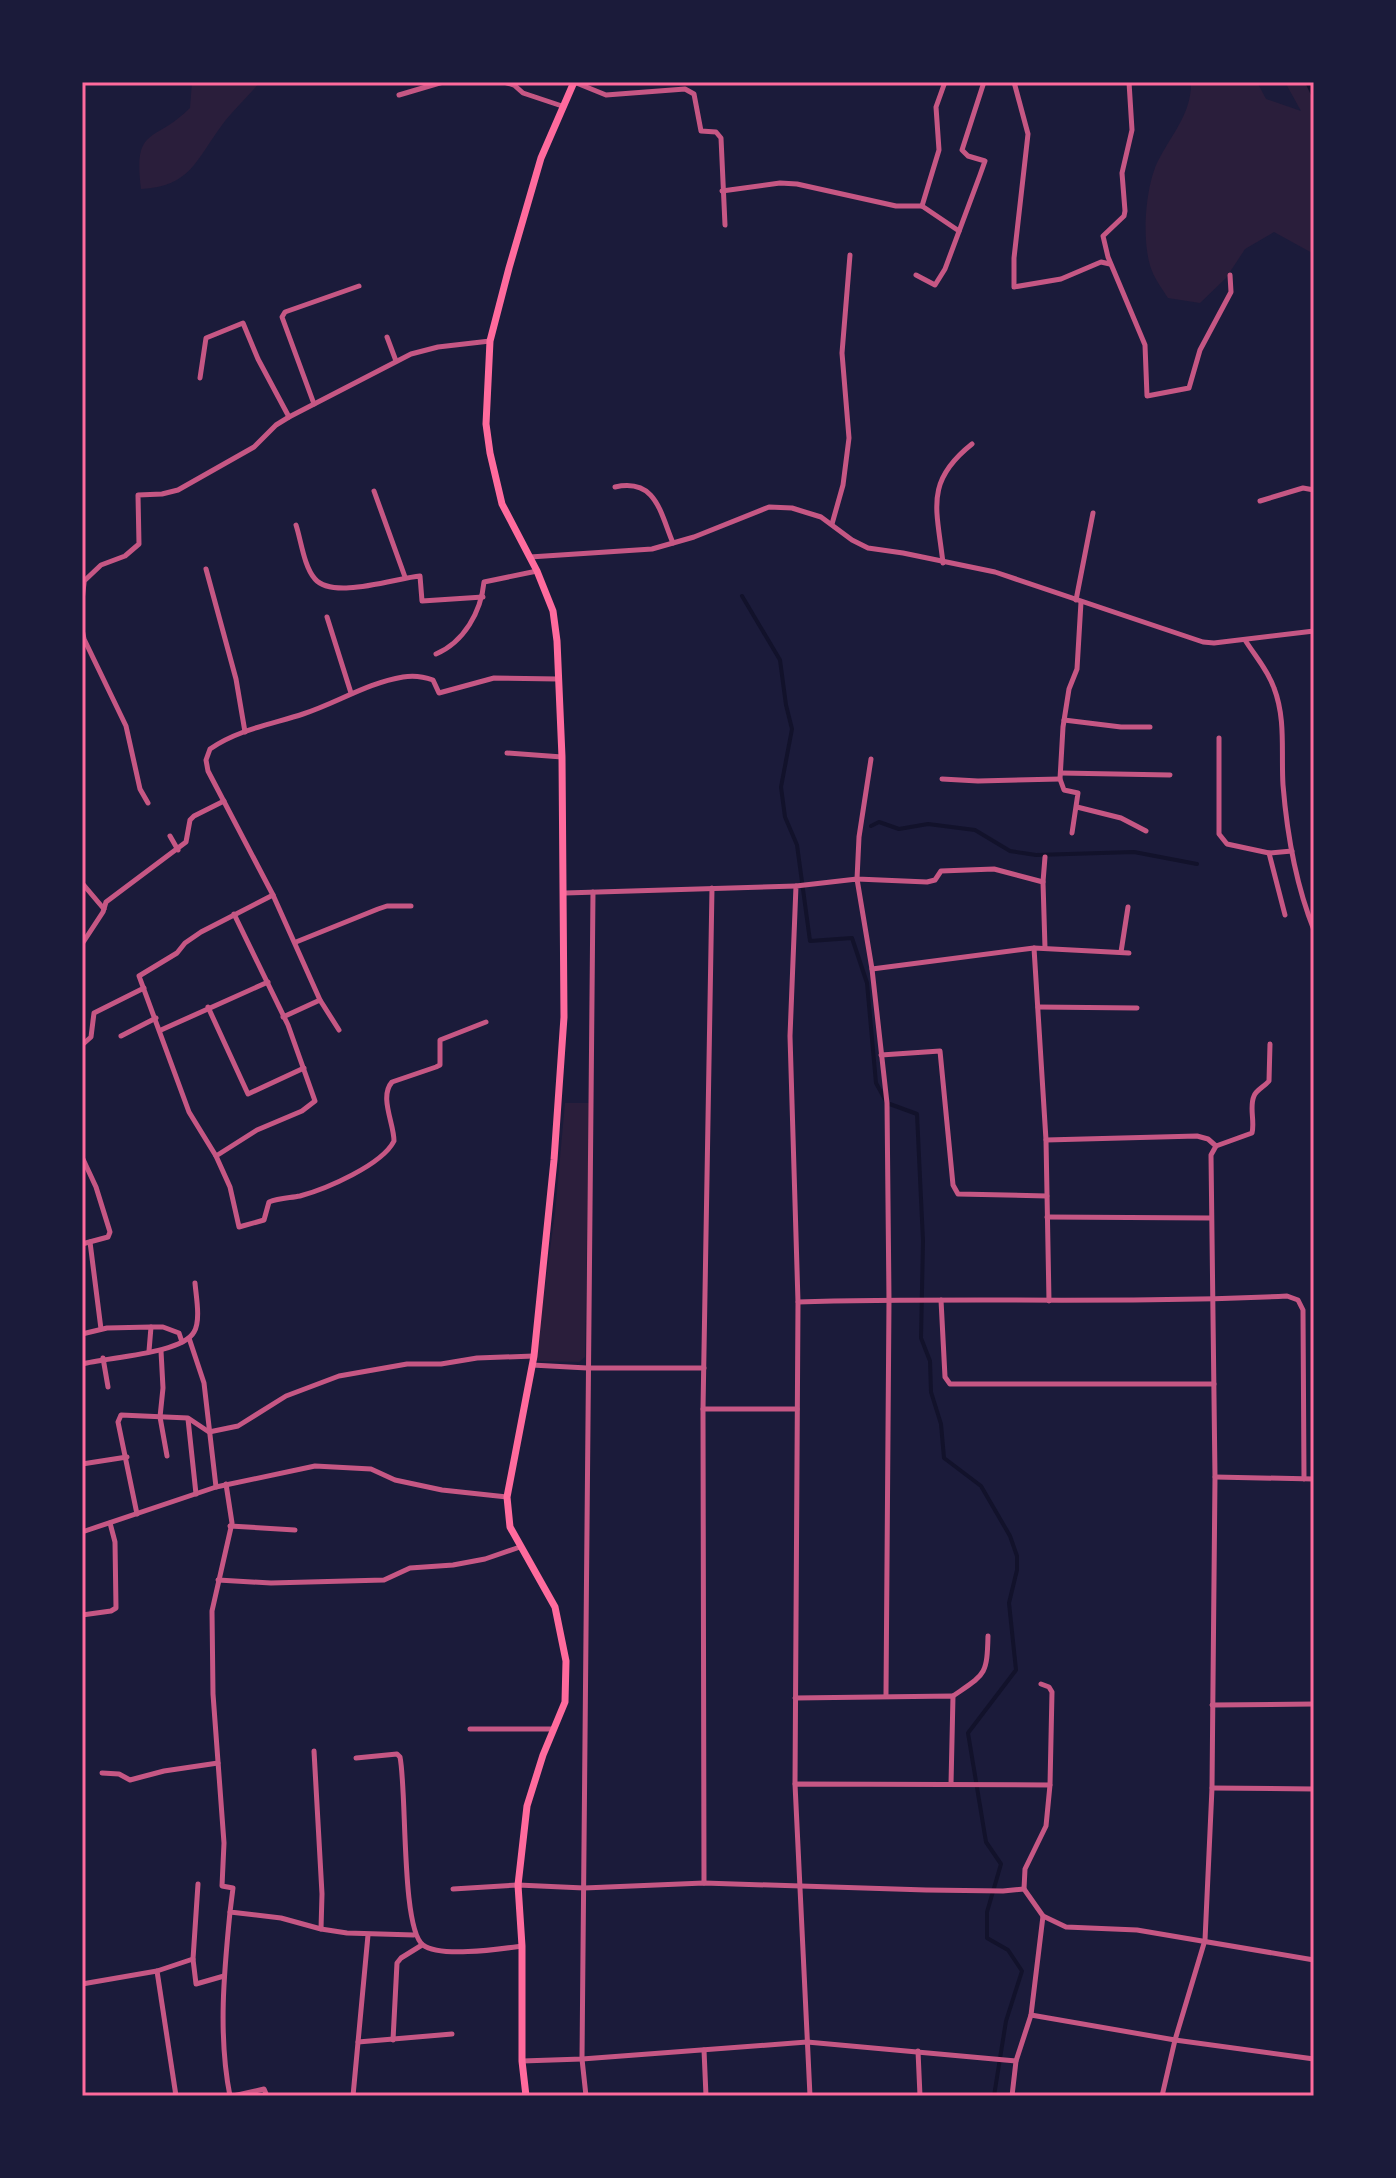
<svg xmlns="http://www.w3.org/2000/svg" width="1396" height="2178" viewBox="0 0 1396 2178" font-family="Arial,sans-serif">
<style>
.green{fill:#2a1e3b}
.lines{fill:none;stroke-linecap:round;stroke-linejoin:round}
.stream{stroke:#12122b;stroke-width:4}
.minor{stroke:#c65784;stroke-width:5}
.secondary{stroke:#ff6b9d;stroke-width:7}
.neatline{fill:none;stroke:#ff6b9d;stroke-width:3}
</style>
<rect width="100%" height="100%" fill="#1b1b3a"/>
<g class="green">
<path d="M192 82H260C248 97 233 110 222 125 196 160 190 187 141 189 133 125 154 144 190 108Z"/>
<path d="M1191 82H1257L1266 99 1301 111 1285 82H1314V254L1274 232 1245 249 1226 278 1200 303 1168 298C1163 290 1156 281 1152 271 1141 244 1145 187 1158 161 1171 135 1192 113 1191 82Z"/>
<polygon points="565,1103 589,1103 585,1357 579,1362 535,1361 555,1213"/>
</g>
<g class="lines">
<g class="stream">
<polyline points="1307,82 1314,97"/>
<polyline points="742,596 780,660 786,705 792,729 781,787 785,817 797,845 810,941 852,938 867,983 876,1083 887,1103 917,1114 923,1241 921,1338 930,1361 931,1392 941,1424 944,1458 981,1486 1010,1536 1017,1556 1017,1570 1009,1603 1016,1670 968,1733 986,1842 1001,1864 987,1912 987,1938 1008,1950 1022,1971 1006,2021 994,2096"/>
<polyline points="871,826 879,822 899,829 928,824 975,830 1010,851 1036,855 1134,852 1197,864"/>
</g>
<g class="minor">
<polyline points="504,82 514,85 523,93 562,106"/>
<polyline points="574,82 606,95 685,89 694,94 701,131 716,132 721,138 725,225"/>
<polyline points="1014,82 1028,134 1014,258 1014,287 1061,279 1101,262 1110,264"/>
<polyline points="1129,82 1132,130 1122,173 1125,211 1124,216 1103,236 1108,257 1145,345 1147,396 1189,388 1200,350 1231,292 1230,275"/>
<polyline points="399,95 443,82"/>
<polyline points="722,191 780,183 797,184 896,206 922,206 959,231"/>
<polyline points="922,206 939,150 936,107 945,82"/>
<polyline points="916,275 935,285 945,269 980,175 985,161 968,156 962,150 984,82"/>
<polyline points="387,337 396,361"/>
<polyline points="200,378 206,338 243,323 258,359 289,417"/>
<polyline points="314,404 282,317 285,312 359,286"/>
<path d="M615 487C656 478 660 512 673 543"/>
<polyline points="374,491 405,577"/>
<polyline points="1260,501 1303,488 1314,490"/>
<polyline points="832,524 843,485 849,438 842,353 850,255"/>
<path d="M296 525C301 540 304 567 315 579 333 600 396 578 420 576L422 601 483 597"/>
<polyline points="530,557 652,549 694,537 769,507 792,508 821,517 852,540 868,548 903,553 995,572 1203,642 1214,643 1314,631"/>
<path d="M943 563C937 509 924 482 972 444"/>
<polyline points="206,569 236,679 245,732"/>
<polyline points="82,583 101,565 125,556 139,544 138,495 162,494 178,490 254,447 276,425 289,417 411,354 438,347 490,341"/>
<polyline points="1076,600 1093,513"/>
<polyline points="82,601 84,583"/>
<polyline points="327,617 351,693"/>
<polyline points="82,629 84,639 126,726 140,789 148,803"/>
<path d="M1245 640C1255 656 1268 670 1274 688 1286 719 1281 752 1283 785 1287 834 1296 885 1314 930"/>
<path d="M436 654C464 642 481 612 484 582L537 571"/>
<polyline points="1064,720 1121,727 1150,727"/>
<polyline points="1219,738 1219,834 1227,844 1269,853 1292,851"/>
<polyline points="507,753 562,757"/>
<polyline points="871,759 859,837 857,879 927,882 935,880 941,871 994,869 1043,882"/>
<polyline points="1061,773 1170,775"/>
<polyline points="942,779 978,781 1060,779"/>
<polyline points="1077,807 1121,818 1146,831"/>
<polyline points="1072,833 1078,793 1064,790 1060,779 1063,727 1069,689 1077,669 1081,602"/>
<polyline points="170,836 178,850"/>
<polyline points="1269,853 1285,915"/>
<polyline points="82,883 104,909"/>
<polyline points="565,893 796,886"/>
<path d="M273 895 201 932 185 943 177 953 139 976 189 1112 216 1156 230 1187 239 1227 264 1220 269 1202C279 1198 290 1198 300 1196 326 1189 382 1165 394 1141 394 1123 379 1097 392 1082L436 1067 440 1065V1040L486 1022"/>
<polyline points="296,942 378,909 387,906 411,906"/>
<polyline points="82,944 103,912 106,902 186,842 190,820 194,816 224,801"/>
<polyline points="1034,948 1046,1140 1049,1301"/>
<polyline points="1045,948 1043,882 1045,857"/>
<polyline points="1121,952 1128,907"/>
<polyline points="872,969 1034,948 1129,953"/>
<polyline points="208,1007 248,1094 304,1068"/>
<polyline points="1038,1007 1137,1008"/>
<polyline points="283,1017 320,1000"/>
<polyline points="161,1030 268,982"/>
<path d="M339 1030 320 1000 273 895 208 771 206 760 210 749C237 730 272 724 303 714 337 703 367 683 403 677 414 675 422 676 433 680L439 693 494 678 558 679"/>
<polyline points="121,1036 156,1018"/>
<polyline points="82,1045 91,1037 94,1013 144,988"/>
<polyline points="881,1055 940,1051 953,1185 958,1194 1047,1196"/>
<polyline points="1046,1140 1197,1136 1208,1139 1216,1146"/>
<polyline points="216,1156 257,1130 302,1111 315,1101 288,1025 234,914"/>
<polyline points="82,1157 96,1187 110,1232 108,1237 82,1244"/>
<polyline points="1047,1217 1211,1218"/>
<polyline points="90,1242 101,1329"/>
<polyline points="941,1300 945,1377 950,1384 1214,1384"/>
<path d="M798 1302C961 1297 1124 1304 1287 1296L1298 1300 1303 1310 1304 1479"/>
<polyline points="151,1327 163,1327 179,1333 182,1342"/>
<polyline points="82,1334 107,1328 151,1327 149,1351"/>
<polyline points="189,1338 204,1383 216,1487"/>
<polyline points="161,1351 163,1388 160,1417 167,1456"/>
<polyline points="103,1358 108,1387"/>
<path d="M82 1364C107 1357 182 1354 194 1332 201 1320 196 1296 195 1283"/>
<polyline points="532,1365 587,1368 704,1368"/>
<polyline points="703,1409 797,1409"/>
<polyline points="188,1419 196,1494"/>
<polyline points="82,1464 127,1457"/>
<polyline points="1215,1477 1314,1479"/>
<polyline points="226,1484 232,1523 212,1611 213,1694 224,1843 222,1886 233,1888 230,1912 281,1918 321,1929 347,1933 414,1935"/>
<polyline points="137,1514 118,1422 121,1415 188,1418 209,1432 238,1426 286,1396 339,1376 407,1364 441,1364 477,1358 534,1356"/>
<polyline points="230,1526 295,1530"/>
<polyline points="82,1532 216,1487 315,1466 371,1469 395,1480 442,1490 507,1497"/>
<polyline points="218,1580 271,1583 384,1580 410,1568 453,1565 485,1559 520,1547"/>
<polyline points="82,1615 111,1611 116,1608 115,1542 110,1523"/>
<polyline points="1041,1684 1049,1687 1052,1692 1050,1785"/>
<path d="M953 1696C985 1674 987 1676 988 1636"/>
<polyline points="795,1698 953,1696 951,1784"/>
<polyline points="1212,1705 1314,1704"/>
<polyline points="470,1729 553,1729"/>
<polyline points="314,1751 322,1894 321,1929"/>
<path d="M356 1758 397 1754 400 1757C407 1791 401 1929 423 1945 440 1958 500 1949 522 1946"/>
<polyline points="102,1773 119,1774 130,1780 164,1771 218,1763"/>
<polyline points="795,1784 798,1302 790,1036 796,886 857,879 872,969 887,1103 889,1300 886,1695"/>
<polyline points="1212,1788 1314,1789"/>
<polyline points="704,1883 703,1409 712,888"/>
<polyline points="198,1884 193,1959 196,1984 224,1976"/>
<polyline points="453,1889 518,1885 584,1888 704,1883 926,1890 1003,1891 1024,1889 1043,1916 1031,2015 1175,2040 1314,2059"/>
<polyline points="1043,1916 1066,1927 1137,1930 1314,1960"/>
<polyline points="157,1971 176,2096"/>
<polyline points="82,1984 157,1971 193,1959"/>
<polyline points="393,2040 397,1963 401,1958 422,1945"/>
<polyline points="358,2042 452,2034"/>
<polyline points="704,2050 706,2096"/>
<polyline points="918,2051 920,2096"/>
<polyline points="522,2061 582,2059 807,2042 1016,2061"/>
<path d="M230 2096C218 2036 224 1972 230 1912"/>
<polyline points="233,2096 264,2089 267,2096"/>
<polyline points="353,2096 368,1935"/>
<polyline points="586,2096 582,2059 593,892"/>
<polyline points="810,2096 795,1784 1050,1785 1046,1826 1025,1869 1024,1889"/>
<polyline points="1012,2096 1016,2061 1031,2015"/>
<path d="M1162 2096 1175 2040 1205 1940 1212 1788 1215 1477 1211 1155 1216 1146 1252 1133C1255 1121 1249 1107 1254 1096 1256 1090 1264 1087 1269 1081L1270 1044"/>
</g>
<polyline class="secondary" points="526,2096 522,2061 522,1946 518,1885 527,1806 543,1755 565,1702 566,1661 555,1607 510,1527 507,1497 534,1356 554,1160 564,1017 562,757 557,641 553,611 537,571 502,504 490,453 486,424 490,341 509,268 541,158 574,82"/>
</g>
<rect width="1396" height="2178" fill="none" stroke="#1b1b3a" stroke-width="168"/>
<rect x="84" y="84" width="1228" height="2010" class="neatline"/>
</svg>
